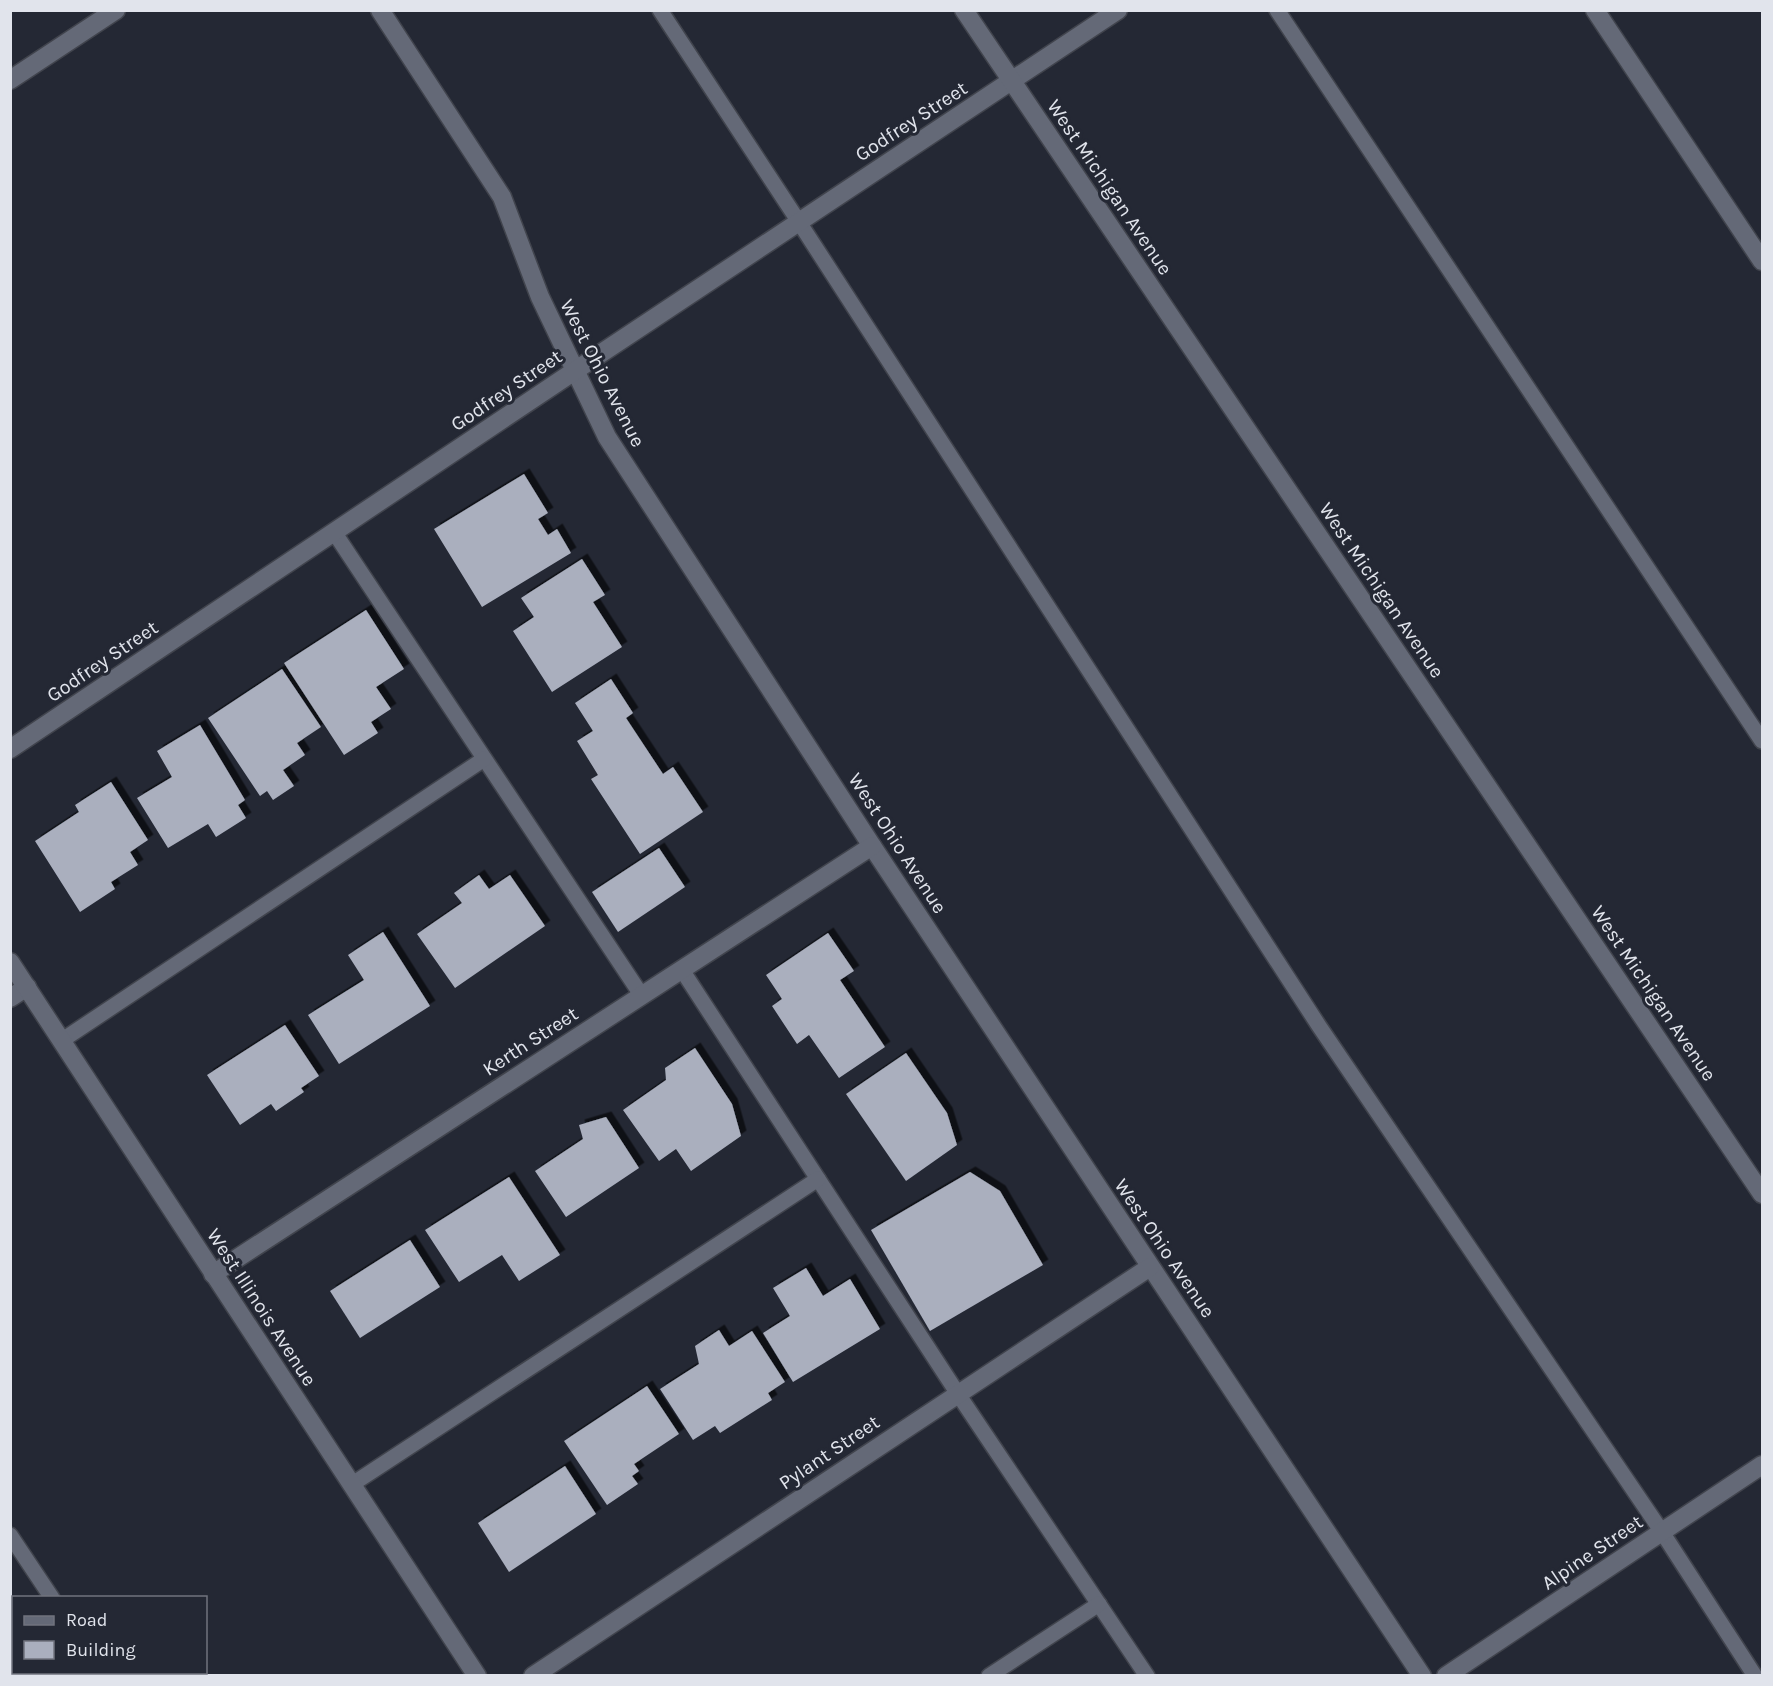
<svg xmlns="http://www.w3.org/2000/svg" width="1773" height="1686" viewBox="0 0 1773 1686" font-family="Karla,sans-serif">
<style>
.building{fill:#aaafbe;filter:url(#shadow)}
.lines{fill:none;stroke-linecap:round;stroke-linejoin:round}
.service-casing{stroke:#41444d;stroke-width:18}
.minor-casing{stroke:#41444d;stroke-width:21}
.tertiary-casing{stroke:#41444d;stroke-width:21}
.secondary-casing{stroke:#41444d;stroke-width:21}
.service{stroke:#646977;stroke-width:15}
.minor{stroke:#646977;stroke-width:18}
.tertiary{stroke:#646977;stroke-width:18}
.secondary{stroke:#646977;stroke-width:18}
.labels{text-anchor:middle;stroke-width:6;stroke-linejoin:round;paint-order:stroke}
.street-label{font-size:20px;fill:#e1e4ec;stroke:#242834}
</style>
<defs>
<filter id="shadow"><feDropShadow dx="5.5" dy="-5.5" stdDeviation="0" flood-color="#0009"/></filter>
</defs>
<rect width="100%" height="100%" fill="#242834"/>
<g class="building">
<polygon points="524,474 548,513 538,519 548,535 557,529 571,553 482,607 434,529"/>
<polygon points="582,559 605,595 593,602 622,647 552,692 513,631 534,617 521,598"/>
<polygon points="366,610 404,669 376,687 391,709 371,722 378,733 344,755 284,663"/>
<polygon points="282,669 321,727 297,743 305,755 283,770 294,786 273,800 267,791 260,796 208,718"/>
<polygon points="611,679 633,713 626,718 663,774 673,767 703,812 640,854 591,779 598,775 577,741 593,731 575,703"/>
<polygon points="200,725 245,800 238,805 246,818 216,837 208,824 168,848 137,798 172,777 157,751"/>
<polygon points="111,782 148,840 130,852 138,865 111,882 115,889 80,912 35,841 79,812 75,805"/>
<polygon points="659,848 685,887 618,932 592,892"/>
<polygon points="479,875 489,889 510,875 545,926 455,988 417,934 462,903 454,893"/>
<polygon points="383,932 430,1006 339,1064 308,1015 364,980 348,955"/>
<polygon points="828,933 854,971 840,980 885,1047 839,1078 809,1035 797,1044 772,1006 782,999 766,975"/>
<polygon points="285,1025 319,1076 301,1088 304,1092 276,1111 271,1104 240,1125 207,1075"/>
<polygon points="695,1048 732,1104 741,1136 691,1171 676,1149 659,1161 623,1110 666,1080 665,1068"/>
<polygon points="906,1053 947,1113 957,1145 906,1181 846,1094"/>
<polygon points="606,1117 639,1168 566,1217 535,1171 583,1139 579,1125"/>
<polygon points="970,1172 1000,1191 1043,1265 930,1331 871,1230"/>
<polygon points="509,1177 560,1255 519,1281 502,1255 459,1282 425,1230"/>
<polygon points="410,1240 440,1287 360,1338 330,1291"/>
<polygon points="806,1268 823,1296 850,1279 880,1329 793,1382 763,1333 790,1316 773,1288"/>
<polygon points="719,1330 729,1346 752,1331 785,1382 768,1393 772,1400 720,1433 715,1426 693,1440 660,1389 699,1364 695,1346"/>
<polygon points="647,1386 679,1434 634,1464 639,1471 632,1476 638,1484 607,1505 564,1441"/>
<polygon points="565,1466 596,1514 509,1572 478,1523"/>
</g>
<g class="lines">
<defs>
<g id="service">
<polyline points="660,10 799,222 1319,1026 1662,1532 1755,1676"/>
<polyline points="1277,10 1762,741"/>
<polyline points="334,532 642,996"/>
<polyline points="682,970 958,1394 1147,1676"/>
<polyline points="61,1041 484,759"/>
<polyline points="351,1485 818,1179"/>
<polyline points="10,1535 52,1598"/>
<polyline points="102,1672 104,1676"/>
<polyline points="989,1676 1099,1604"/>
</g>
<g id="minor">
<polyline points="380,10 502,197 540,297 607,437 872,846 1422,1676"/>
<polyline points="10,80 116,10"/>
<polyline points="10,749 576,370 1118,10"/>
<polyline points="10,998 27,987"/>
<polyline points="213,1274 872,846"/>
<polyline points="533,1676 1150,1267"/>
</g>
<g id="tertiary">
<polyline points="964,10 1762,1194"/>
<polyline points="1595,10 1762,261"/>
<polyline points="1446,1676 1762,1465"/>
</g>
<polyline id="secondary" points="10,962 477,1676"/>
</defs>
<use href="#service" class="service-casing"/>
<use href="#minor" class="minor-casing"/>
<use href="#tertiary" class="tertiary-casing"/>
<use href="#secondary" class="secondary-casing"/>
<use href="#service" class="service"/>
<use href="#minor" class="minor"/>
<use href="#tertiary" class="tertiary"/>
<use href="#secondary" class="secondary"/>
</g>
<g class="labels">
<g class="street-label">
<text transform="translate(911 121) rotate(-33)" y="7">Godfrey Street</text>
<text transform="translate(1110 187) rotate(56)" y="7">West Michigan Avenue</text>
<text transform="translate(603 373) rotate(63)" y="7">West Ohio Avenue</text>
<text transform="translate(506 390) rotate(-34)" y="7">Godfrey Street</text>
<text transform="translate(1382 590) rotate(56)" y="7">West Michigan Avenue</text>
<text transform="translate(102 661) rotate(-34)" y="7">Godfrey Street</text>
<text transform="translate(898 843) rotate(57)" y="7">West Ohio Avenue</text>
<text transform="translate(1654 993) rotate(56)" y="7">West Michigan Avenue</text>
<text transform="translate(530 1041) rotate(-33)" y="7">Kerth Street</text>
<text transform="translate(1165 1248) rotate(56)" y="7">West Ohio Avenue</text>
<text transform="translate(262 1307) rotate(57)" y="7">West Illinois Avenue</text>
<text transform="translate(829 1452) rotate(-34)" y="7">Pylant Street</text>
<text transform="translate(1592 1552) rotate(-34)" y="7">Alpine Street</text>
</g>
</g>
<rect width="1773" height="1686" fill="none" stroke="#e1e4ec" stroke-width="24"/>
<rect x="12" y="1596" width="195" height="78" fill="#242834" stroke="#70737e" stroke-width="1.5"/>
<rect x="24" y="1616" width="30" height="9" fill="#646977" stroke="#70737e" stroke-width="1.5"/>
<text x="66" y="1626" font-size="18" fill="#e1e4ec">Road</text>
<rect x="24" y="1641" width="30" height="18" fill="#aaafbe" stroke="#70737e" stroke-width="1.5"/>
<text x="66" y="1656" font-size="18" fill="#e1e4ec">Building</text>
</svg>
